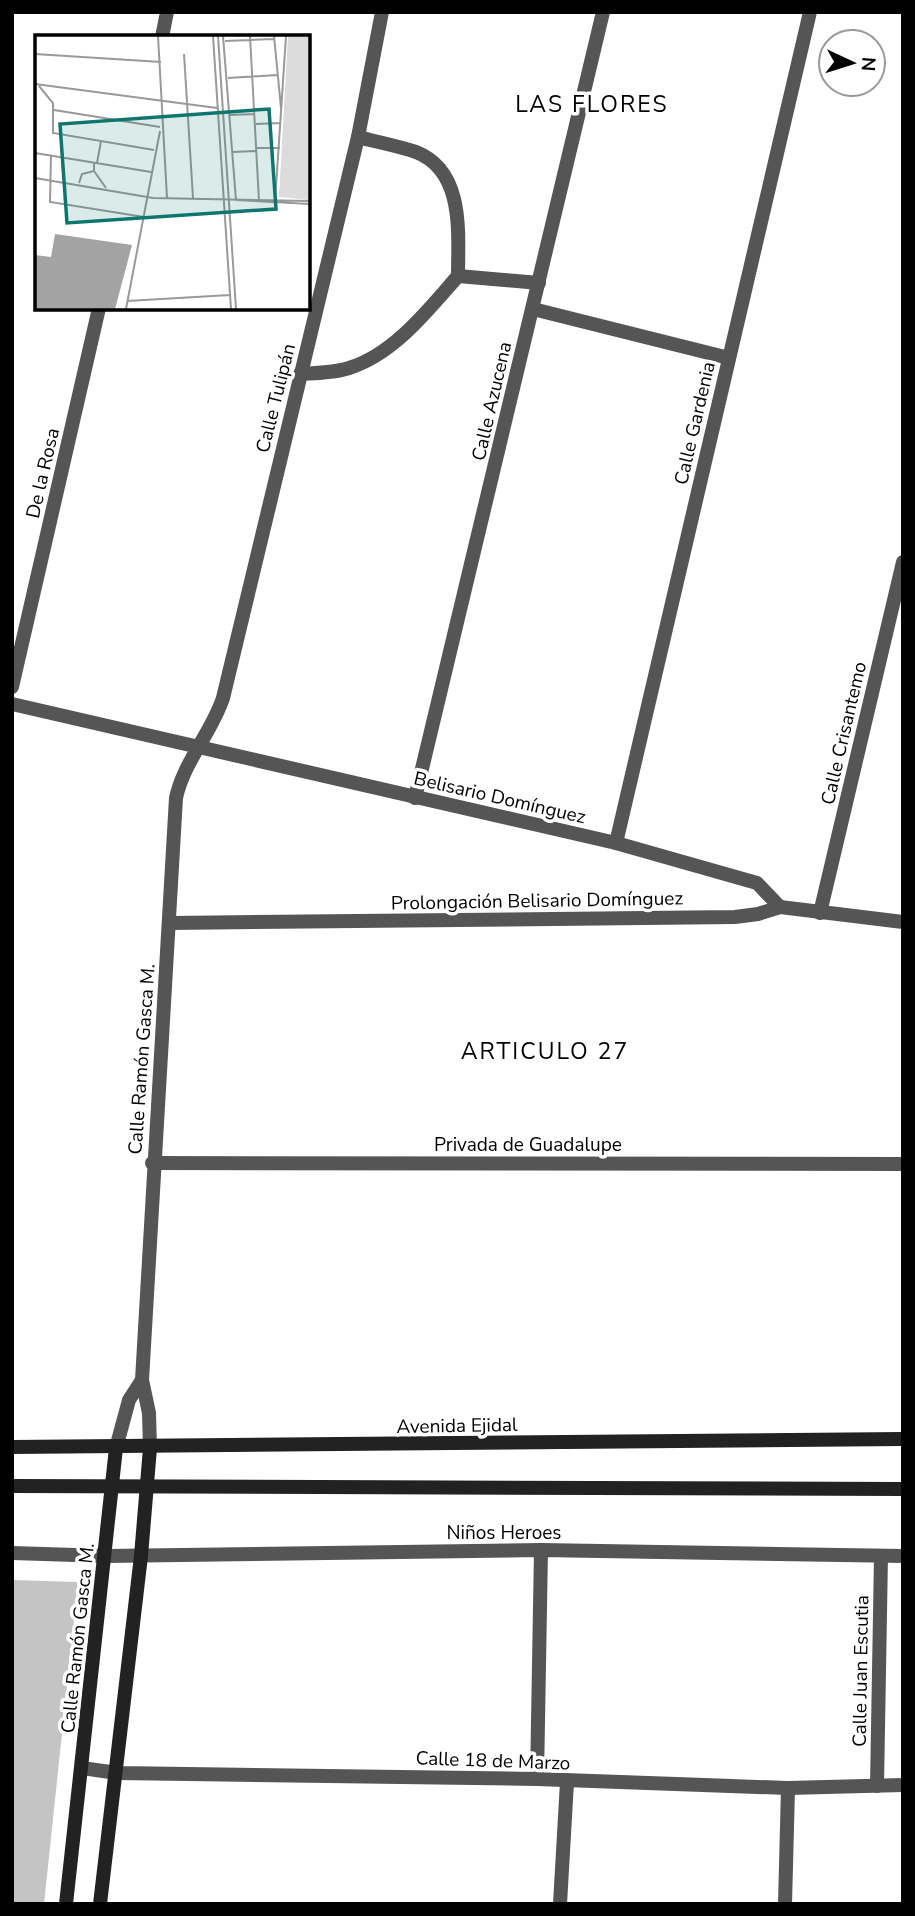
<svg xmlns="http://www.w3.org/2000/svg" width="915" height="1916" viewBox="0 0 915 1916" font-family="'Nunito Sans',sans-serif">
<style>
.building{fill:#c4c4c4}
.lines{fill:none;stroke-linecap:round;stroke-linejoin:round}
.lane{stroke:#555;stroke-width:14}
.street{stroke:#555;stroke-width:14}
.secondary{stroke:#222;stroke-width:14}
.labels{text-anchor:middle;stroke-width:7;stroke-linejoin:round;paint-order:stroke}
.street-label{font-size:19px;fill:#000;stroke:#fff}
.quarter-label{font-size:23px;letter-spacing:2px;fill:#000;stroke:#fff}
.inset-road{fill:none;stroke:#999;stroke-width:2}
.view{fill:#0f766e;fill-opacity:0.15;stroke:#0f766e;stroke-width:3.5}
.inset-edge{fill:none;stroke:#000;stroke-width:3.5}
</style>
<rect width="100%" height="100%" fill="#fff"/>
<polygon class="building" points="12,1580 78,1582 44,1904 12,1904"/>
<g class="lines">
<polyline class="lane" points="12,1553 106,1556"/>
<g class="street">
<polyline points="162,37 167,12"/>
<polyline points="458,276 539,283"/>
<polyline points="533,309 729,358"/>
<path d="M300 374C316 373 334 373 349 368 394 354 428 310 458 276 458 234 465 171 416 152 398 146 377 142 358 137"/>
<polyline points="12,687 99,308"/>
<polyline points="12,704 616,843 757,883 780,907"/>
<polyline points="415,798 603,12"/>
<polyline points="616,843 810,12"/>
<polyline points="820,913 903,562"/>
<polyline points="170,923 735,917 758,914 780,907 903,922"/>
<polyline points="152,1163 903,1164"/>
<polyline points="116,1448 129,1400 142,1380"/>
<path d="M150 1448 149 1413 142 1380 176 798C184 761 211 734 223 698L358 137 382 12"/>
<polyline points="106,1556 541,1550 903,1556"/>
<polyline points="82,1768 117,1773 537,1779 788,1788 903,1785"/>
<polyline points="537,1779 541,1550"/>
<polyline points="877,1786 881,1556"/>
<polyline points="560,1904 567,1782"/>
<polyline points="785,1904 788,1788"/>
</g>
<g class="secondary">
<polyline points="12,1447 903,1439"/>
<polyline points="12,1486 903,1489"/>
<polyline points="66,1904 116,1448"/>
<polyline points="100,1904 141,1556 150,1448"/>
</g>
</g>
<g class="labels">
<g class="street-label">
<text transform="translate(275 398) rotate(-76)" y="7">Calle Tulipán</text>
<text transform="translate(491 401) rotate(-77)" y="7">Calle Azucena</text>
<text transform="translate(694 423) rotate(-77)" y="7">Calle Gardenia</text>
<text transform="translate(42 473) rotate(-77)" y="7">De la Rosa</text>
<text transform="translate(843 733) rotate(-77)" y="7">Calle Crisantemo</text>
<text transform="translate(500 797) rotate(13)" y="7">Belisario Domínguez</text>
<text transform="translate(537 900) rotate(-1)" y="7">Prolongación Belisario Domínguez</text>
<text transform="translate(141 1059) rotate(-86)" y="7">Calle Ramón Gasca M.</text>
<text x="528" y="1151">Privada de Guadalupe</text>
<text transform="translate(457 1425) rotate(-1)" y="7">Avenida Ejidal</text>
<text x="504" y="1539">Niños Heroes</text>
<text transform="translate(77 1638) rotate(-84)" y="7">Calle Ramón Gasca M.</text>
<text transform="translate(860 1671) rotate(-89)" y="7">Calle Juan Escutia</text>
<text transform="translate(493 1760) rotate(2)" y="7">Calle 18 de Marzo</text>
</g>
<g class="quarter-label">
<text x="592" y="112">LAS FLORES</text>
<text x="545" y="1059">ARTICULO 27</text>
</g>
</g>
<g transform="translate(35 35)">
<rect width="275" height="275" fill="#fff"/>
<path d="M253 1H275V165L244 162Z" fill="#dcdcdc"/>
<path d="M20 199 97 210 80 274H0V220L16 222Z" fill="#a3a3a3"/>
<path class="inset-road" d="M123 1 132 163M178 1 196 274M183 1 201 274M188 1 201 165M215 1 224 166M239 1 246 73M190 6 239 4M0 19 126 27M149 19 158 163M193 43 242 40M0 49 182 73M4 51 18 68V98L119 115M19 75 125 92M195 80 220 79M221 89 246 88M222 113H245M197 117 222 116M0 118 116 137M16 120 15 167 109 182M59 127V136L71 153M62 128 66 106M0 143 118 163 275 166M44 148 47 139 59 136M200 165 275 169M240 167 251 1M92 266 195 260M91 274 125 96"/>
<path class="view" d="M234 74 241 174 32 188 25 89Z"/>
<rect width="275" height="275" class="inset-edge"/>
</g>
<rect width="915" height="1916" fill="none" stroke="#000000" stroke-width="28"/>
<g transform="translate(852 63) rotate(94)"><circle r="33" fill="#ffffff" stroke="#999999" stroke-width="2"/>
<path d="M0-5L12 26L0 18L-12 26Z" fill="#000000"/>
<text y="-10" font-size="19" font-weight="bold" text-anchor="middle" fill="#000000">N</text>
</g>
</svg>
